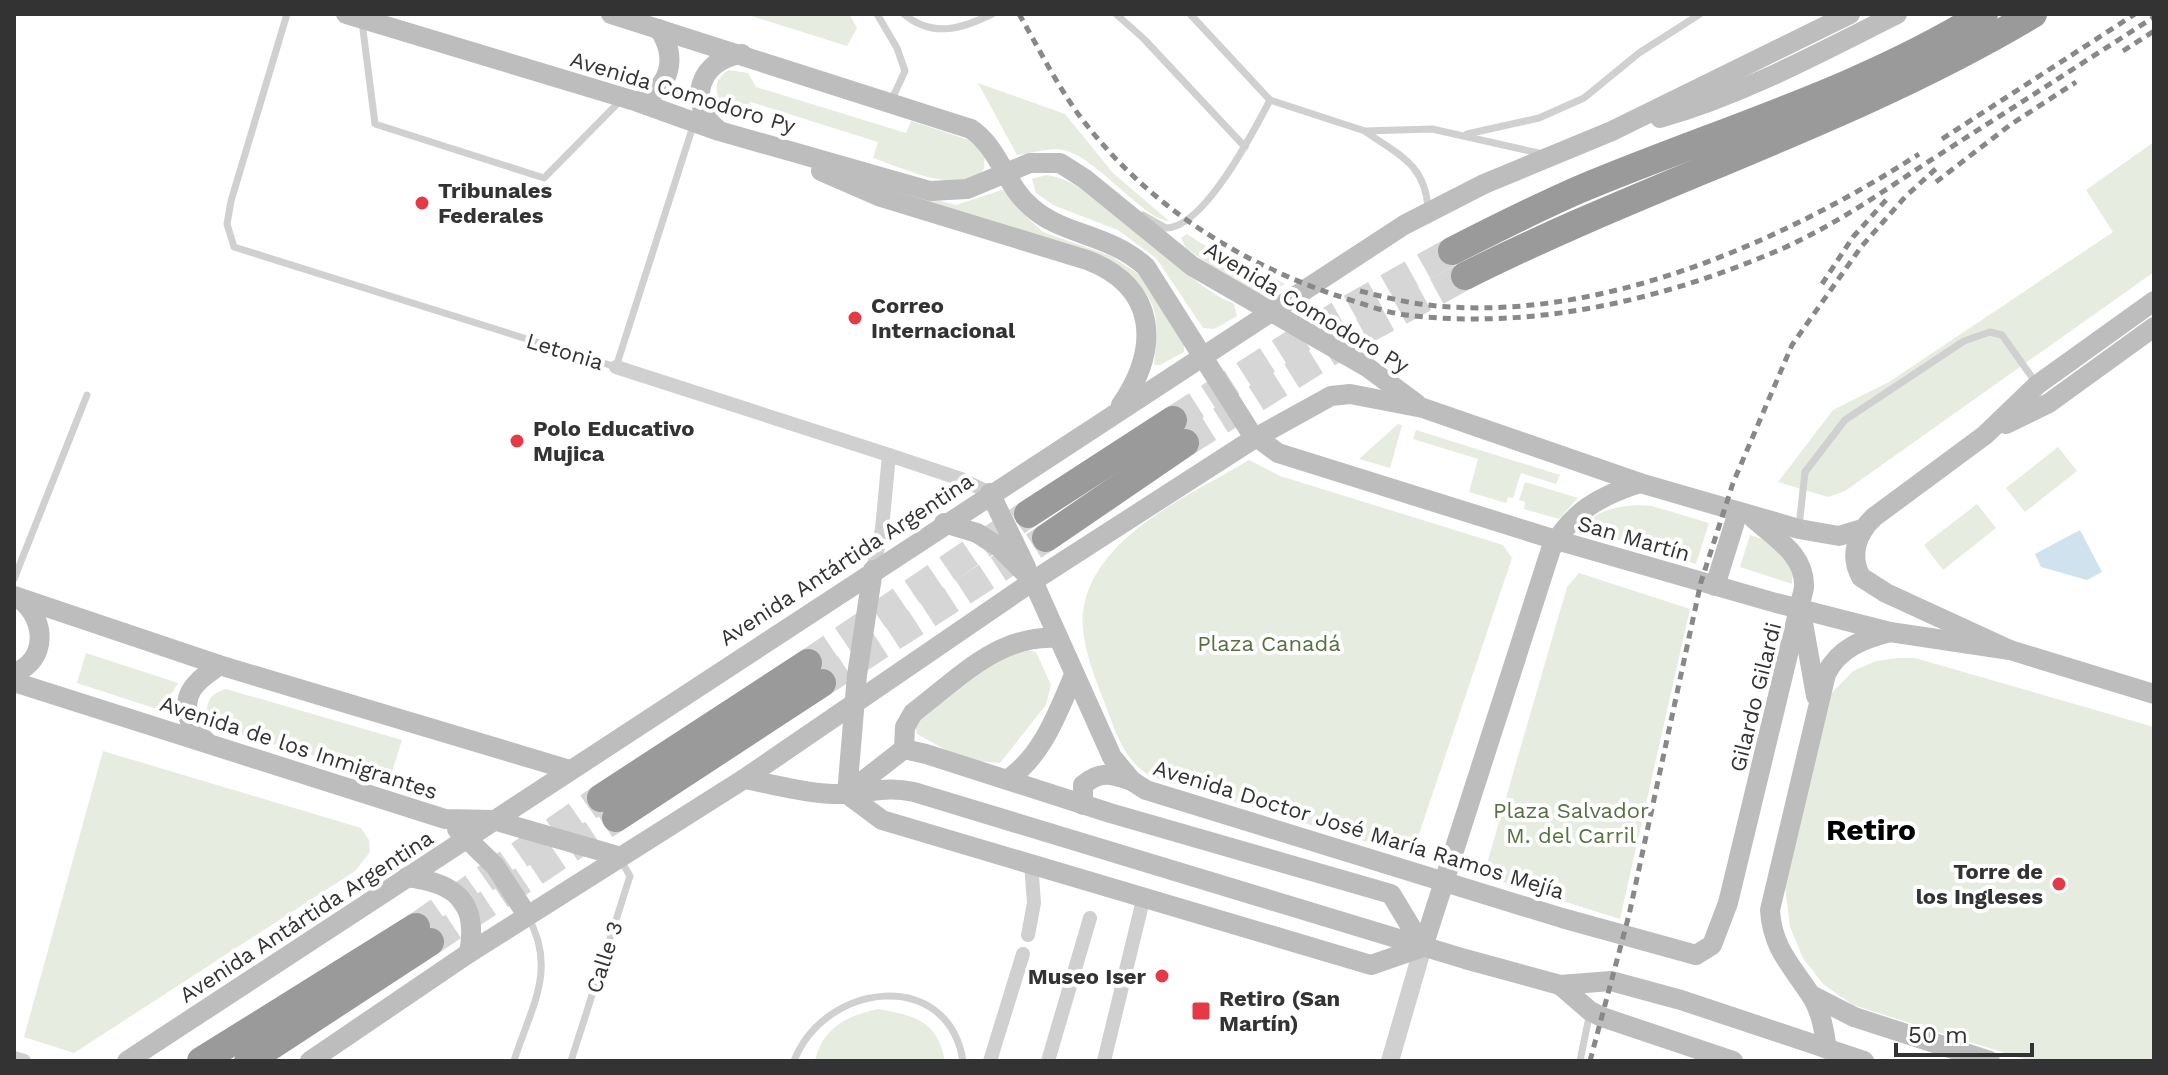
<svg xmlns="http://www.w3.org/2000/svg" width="2168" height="1075" viewBox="0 0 2168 1075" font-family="'Work Sans',sans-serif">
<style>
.green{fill:#e6ecdf}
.water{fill:#cfe2ee}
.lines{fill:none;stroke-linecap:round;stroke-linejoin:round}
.motorway-tunnel{stroke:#d6d6d6;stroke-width:28;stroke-dasharray:28 14;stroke-linecap:butt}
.service{stroke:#d0d0d0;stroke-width:7}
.minor{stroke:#d0d0d0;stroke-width:14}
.tertiary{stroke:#d0d0d0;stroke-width:18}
.secondary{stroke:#bdbdbd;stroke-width:20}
.motorway{stroke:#9a9a9a;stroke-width:28}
.rail{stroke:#888;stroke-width:5;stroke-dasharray:8 6;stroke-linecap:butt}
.poi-dot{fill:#e63946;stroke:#fff;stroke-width:3}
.labels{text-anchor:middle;stroke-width:8;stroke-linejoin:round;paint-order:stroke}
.street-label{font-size:22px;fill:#333;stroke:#fff}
.poi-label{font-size:22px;font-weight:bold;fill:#333;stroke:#fff;text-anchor:start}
.park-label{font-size:22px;fill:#56703f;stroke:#fff}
.district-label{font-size:30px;font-weight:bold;fill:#000;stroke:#fff}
</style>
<rect width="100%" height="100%" fill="#fff"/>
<g class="green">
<polygon points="745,14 849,14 857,28 847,46"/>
<path d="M729 70 748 73 756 87 906 133 911 121 969 140 985 154 984 169C960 197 901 167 873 158L878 142 751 102C726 122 701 86 729 70Z"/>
<path d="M978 83 1065 114 1113 173 1169 221C1146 221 1098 160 1067 151 1050 146 1033 154 1017 155Z"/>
<polygon points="2154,142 2154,272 1845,491 1828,497 1778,482 1833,410 1889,382 2113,232 2086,190"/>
<path d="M1046 175C1100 181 1176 280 1234 304L1237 316 1214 329 1203 328 1156 258 1118 230 1053 205 1036 193 1032 179Z"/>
<path d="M893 188 956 205 1005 189 1019 210 1043 232 1111 256 1140 275 1184 344V352L1160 365H1154C1158 325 1162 305 1130 276L891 194Z"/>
<polygon points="1187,234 1243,270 1250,266 1285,284 1266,296 1250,294 1186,248 1181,238"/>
<polygon points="1398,424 1402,425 1390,468 1359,459"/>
<polygon points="1416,430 1560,475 1556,484 1521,473 1513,498 1508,497 1506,503 1469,492 1478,459 1413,439"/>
<polygon points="2058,447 2077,471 2025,512 2006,488"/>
<path d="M1249 460 1280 476 1503 545 1512 558 1417 840 1390 849 1152 777C1122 761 1114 726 1102 696 1092 670 1078 634 1084 606 1098 534 1191 495 1249 460Z"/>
<polygon points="1525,482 1578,498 1559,519 1524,509 1525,502 1519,500"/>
<polygon points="1977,504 1996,528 1943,570 1924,545"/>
<path d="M1638 505 1652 506 1709 523 1696 564 1586 530 1585 524C1598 510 1619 506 1638 505Z"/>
<polygon points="1750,535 1773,543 1793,569 1792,584 1740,567"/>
<polygon points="1579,573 1690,609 1620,919 1493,879 1486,867 1567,587"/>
<polygon points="1022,649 1036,652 1051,685 1046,705 1000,763 964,760 917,734 914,723 1004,656"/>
<polygon points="86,653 178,683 167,701 166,712 77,683"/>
<polygon points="1899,658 1915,658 2154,727 2154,1061 2030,1061 1853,1005 1823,984 1803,958 1790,927 1785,886 1830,695 1853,671 1876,661"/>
<path d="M226 689 402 740 390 778 214 727 206 717C207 700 210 694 226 689Z"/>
<polygon points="103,751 361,828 369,840 370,852 355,871 74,1053 24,1037"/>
<path d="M878 1009C915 1016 937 1020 945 1061H815C822 1028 848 1015 878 1009Z"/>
</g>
<polygon class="water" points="2080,530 2102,572 2087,580 2041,567 2035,554"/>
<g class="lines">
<g class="motorway-tunnel">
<polyline points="1173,420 1338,315 1452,251"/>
<polyline points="1185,443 1362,332 1465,276"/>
<polyline points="808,663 1028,514"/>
<polyline points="822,683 1046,538"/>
<polyline points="416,927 601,798"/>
<polyline points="430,942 616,818"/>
</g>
<g class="service">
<polyline points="287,14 231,201 227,224 234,247 616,367 694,123"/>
<polyline points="877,14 897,48 905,71 891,101"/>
<path d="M904 14C932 38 962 29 992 14"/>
<polyline points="1116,14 1144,39 1245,147"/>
<polyline points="1190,14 1270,100 1365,131 1432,129 1543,154"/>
<polyline points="362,22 375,124 544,178 622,99"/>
<path d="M1366 132C1399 155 1425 164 1428 208"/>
<polyline points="1467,134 1539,118 1584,98 1639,53 1700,14"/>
<path d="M1143 215 1166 228C1204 228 1254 131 1270 100"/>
<polyline points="1799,527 1805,472 1845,420 1964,341 1990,332 2002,335 2036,383"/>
<polyline points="14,579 87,395"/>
<path d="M514 1061C530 1009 558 970 528 917"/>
<polyline points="571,1061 630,876 620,859"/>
<path d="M794 1061C825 982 948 967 963 1061"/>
<polyline points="1580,1061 1590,1012"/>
</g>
<g class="minor">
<polyline points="616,367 889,455"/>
<polyline points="873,570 882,529 889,455 961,479 990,493"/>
<polyline points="1028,935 1034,903 1031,863"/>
<polyline points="14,1058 24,1061"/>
<polyline points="990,1061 1023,954"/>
<polyline points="1048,1061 1090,918"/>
<polyline points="1104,1061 1144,896"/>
</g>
<polyline class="tertiary" points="1390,1061 1423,947"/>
<g class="secondary">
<polyline points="346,14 638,102 719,131 930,191 967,189 1030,163 1060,163 1085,179 1192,266 1367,367 1417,404"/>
<path d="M611 14 971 129C1000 149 1005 185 1031 207 1063 236 1109 233 1146 267L1251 433 1278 453 1556 540 1776 603 1890 632 2010 650"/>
<path d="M638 102C671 87 678 58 659 29"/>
<path d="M1660 118C1744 94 1819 53 1897 14"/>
<path d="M718 130C685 102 700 59 742 54"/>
<path d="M821 171 881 197 1087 260C1158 287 1160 348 1121 405"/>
<path d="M2154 301 2037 385 1985 435 1874 517C1857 533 1849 555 1861 577L1886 593 2010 650 2154 694"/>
<polyline points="2006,424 2049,403 2154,327"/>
<polyline points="990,493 1026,567"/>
<path d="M944 523 977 533 999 547 1033 581 1112 757 1132 781 1146 790 1562 918 1696 955 1712 945 1728 903 1804 588C1806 555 1775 538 1753 518"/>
<polyline points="1715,586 1738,512"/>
<polyline points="14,596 219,665 570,770"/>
<polyline points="1802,617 1816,696"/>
<path d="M14 673C48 660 46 620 21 600"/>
<polyline points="14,682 445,819 493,820 618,856"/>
<path d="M205 740C187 727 179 700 198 682 204 675 213 671 219 665"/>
<path d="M904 749 905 727 913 713C958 679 998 634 1058 638"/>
<path d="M744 779C777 785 811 795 845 794 873 793 884 786 914 792L1465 959 1560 985 1611 981 1681 1000 1864 1061"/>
<path d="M1007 780C1043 755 1057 714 1074 675"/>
<polyline points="850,791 904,749 926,754 1110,813 1391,894 1423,947"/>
<polyline points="847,794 882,820 1371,965 1423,947"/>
<polyline points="847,794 857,675 873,570"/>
<path d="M1083 805V785C1101 770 1111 774 1132 781"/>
<polyline points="457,829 495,866 527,915"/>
<path d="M407 877C455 883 479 901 469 953"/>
<path d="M1423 947 1551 549C1572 512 1599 496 1640 483"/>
<polyline points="1560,985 1590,1011 1602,1017 1733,1061"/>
<polyline points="1811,995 1854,1017 1990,1061"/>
<path d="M1827 1049C1824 1030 1821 1010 1810 994 1791 965 1772 947 1770 910L1826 674C1839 648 1863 639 1890 632"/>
<polyline points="127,1061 1404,225 1484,184 1612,131 1850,14"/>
<polyline points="310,1061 469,953 744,779 1033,581 1255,438 1331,396 1350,394 1423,408 1640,483 1799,529 1839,536 1862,529"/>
</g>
<g class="motorway">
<path d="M1452 251C1493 230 1535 209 1578 190 1713 133 1858 92 1984 14"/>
<path d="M1465 276C1652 182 1854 121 2033 14"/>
<polyline points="1028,514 1173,420"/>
<polyline points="1046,538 1185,443"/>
<polyline points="601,798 808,663"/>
<polyline points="616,818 822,683"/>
<polyline points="201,1061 416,927"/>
<polyline points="248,1061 430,942"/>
</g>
<g class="rail">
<path d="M1019 14C1041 52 1061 94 1089 128 1153 208 1239 262 1335 295 1358 302 1383 312 1406 315 1531 330 1658 301 1772 253 1830 229 1882 192 1934 158 2008 111 2081 64 2154 17"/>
<polyline points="2123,51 2154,31"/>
<polyline points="1942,139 2135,14"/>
<polyline points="1936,182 2010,125 2076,82"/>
<polyline points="1822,284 1853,237 1887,199"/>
<path d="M1360 291C1380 296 1400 301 1420 304 1589 327 1780 244 1919 154"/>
<polyline points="1590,1061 1629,915 1701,582 1733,483 1792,345 1861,247 1905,197 1940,165"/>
</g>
</g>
<g class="poi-dot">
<circle cx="422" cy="203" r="8"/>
<circle cx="855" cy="318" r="8"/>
<circle cx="517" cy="441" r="8"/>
<circle cx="2059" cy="884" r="8"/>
<circle cx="1162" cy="976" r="8"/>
<rect x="1191" y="1001" width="20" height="20" rx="4"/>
</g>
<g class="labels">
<g class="street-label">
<text transform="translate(683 92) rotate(17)" y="8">Avenida Comodoro Py</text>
<text transform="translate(1307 307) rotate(31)" y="8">Avenida Comodoro Py</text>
<text transform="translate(565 351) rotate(17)" y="8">Letonia</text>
<text transform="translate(1634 538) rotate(16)" y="8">San Martín</text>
<text transform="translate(846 559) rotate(-33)" y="8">Avenida Antártida Argentina</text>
<text transform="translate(1755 697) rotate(-76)" y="8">Gilardo Gilardi</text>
<text transform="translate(299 747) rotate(18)" y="8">Avenida de los Inmigrantes</text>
<text transform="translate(1359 829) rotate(17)" y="8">Avenida Doctor José María Ramos Mejía</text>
<text transform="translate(306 916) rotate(-33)" y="8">Avenida Antártida Argentina</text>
<text transform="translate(604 957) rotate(-72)" y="8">Calle 3</text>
</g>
<g class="poi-label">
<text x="438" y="198">Tribunales<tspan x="438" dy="25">Federales</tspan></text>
<text x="871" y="313">Correo<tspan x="871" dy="25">Internacional</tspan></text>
<text x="533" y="436">Polo Educativo<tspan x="533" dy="25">Mujica</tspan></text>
<text x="2043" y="879" text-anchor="end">Torre de<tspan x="2043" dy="25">los Ingleses</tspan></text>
<text x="1146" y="984" text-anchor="end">Museo Iser</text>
<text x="1219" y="1006">Retiro (San<tspan x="1219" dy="25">Martín)</tspan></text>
</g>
<g class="park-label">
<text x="1269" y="651">Plaza Canadá</text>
<text x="1571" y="818">Plaza Salvador<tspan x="1571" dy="25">M. del Carril</tspan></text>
</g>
<g class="district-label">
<text x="1871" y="840">Retiro</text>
</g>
</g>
<rect width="2168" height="1075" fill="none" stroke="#333333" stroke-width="32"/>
<path d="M1896 1043v12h136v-12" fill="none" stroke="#333333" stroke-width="4"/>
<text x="1908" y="1043" font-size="24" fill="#333333" stroke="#ffffff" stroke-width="6" paint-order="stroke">50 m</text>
</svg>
